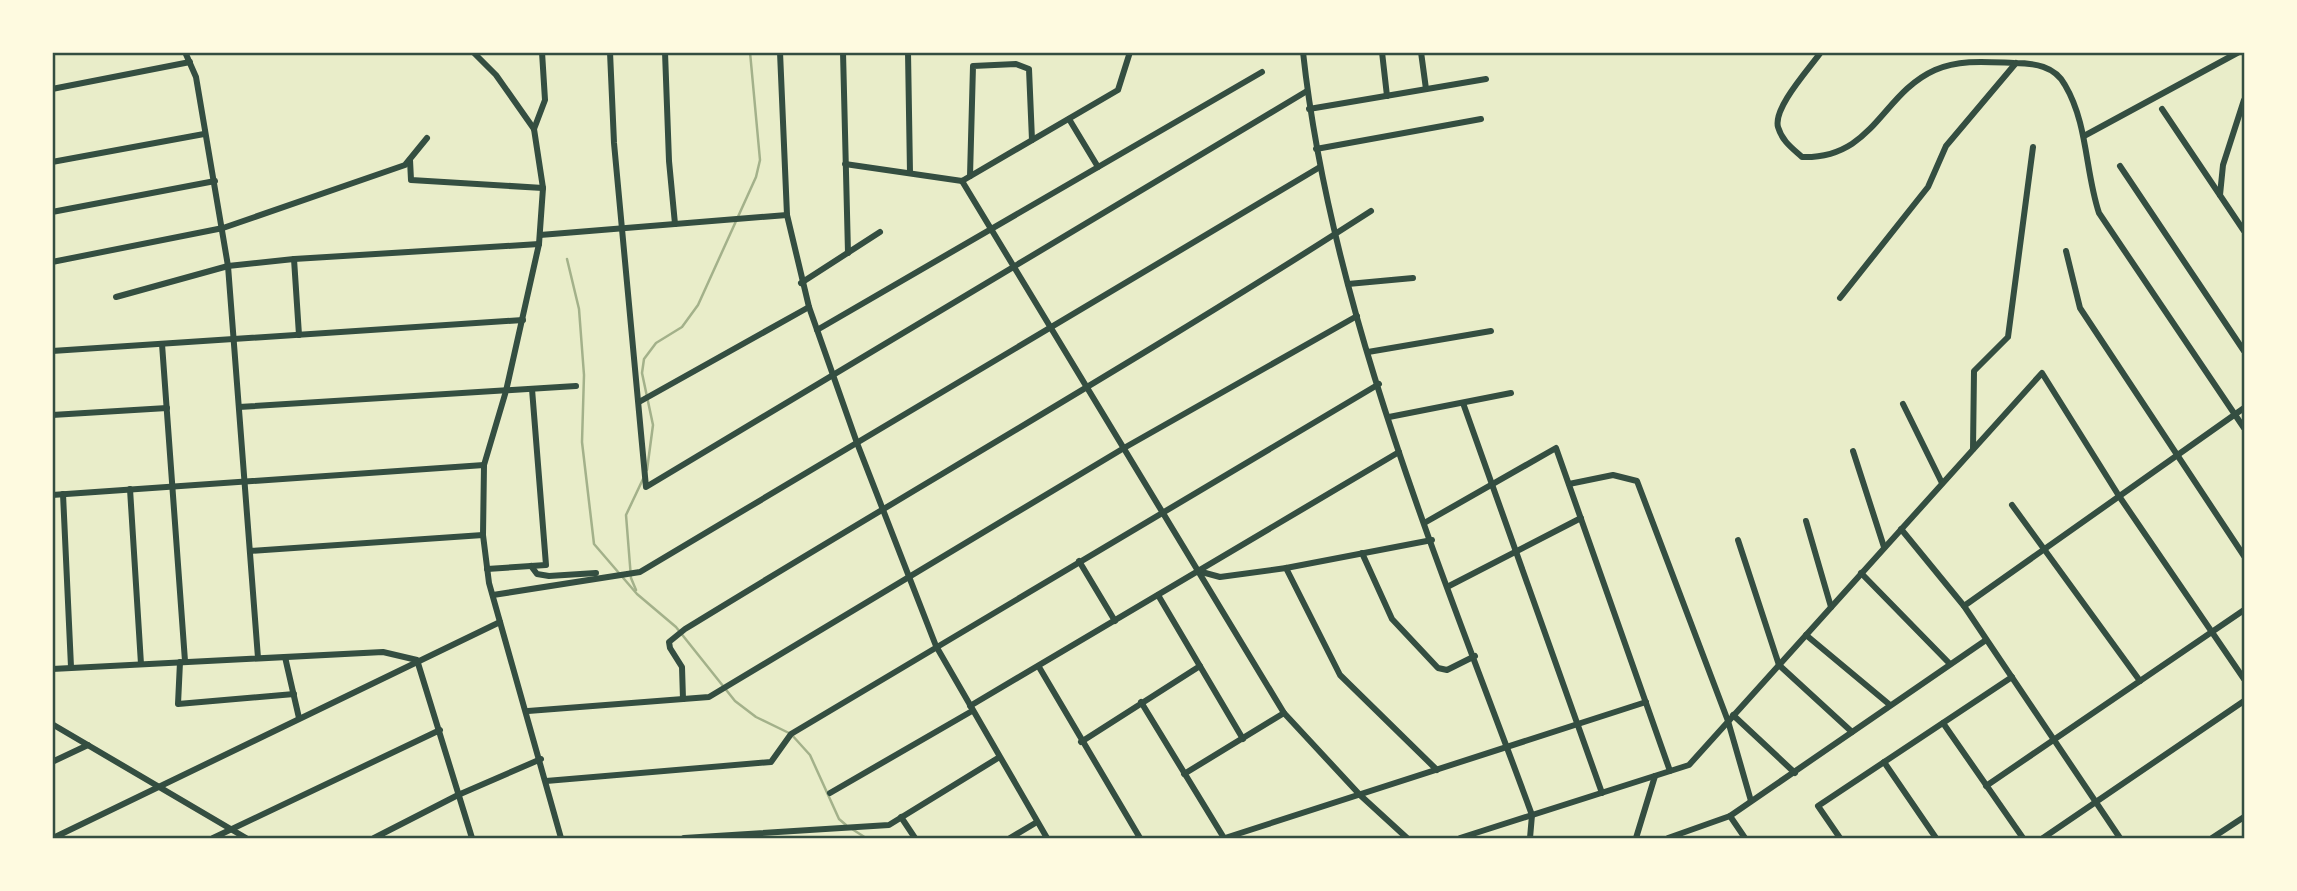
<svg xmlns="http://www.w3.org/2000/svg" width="2297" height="891" viewBox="0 0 2297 891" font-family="'Source Serif 4',serif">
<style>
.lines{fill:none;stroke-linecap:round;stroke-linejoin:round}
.stream{stroke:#a3b18a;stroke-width:2.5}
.minor{stroke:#344e41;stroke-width:6}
.neatline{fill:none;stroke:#344e41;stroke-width:2.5}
</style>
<rect width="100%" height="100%" fill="#e9edc9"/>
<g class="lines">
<g class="stream">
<polyline points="567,259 579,309 584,375 582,442 594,544 637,594 676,627 735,701 756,717 791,734 810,755 839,819 846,825"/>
<polyline points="647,470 653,425 642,373 644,359 656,343 682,327 698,305 756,177 760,160 750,52"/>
<polyline points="636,590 631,578 626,515 643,479"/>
<polyline points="852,829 866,838"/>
</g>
<g class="minor">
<polyline points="185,52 196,77 228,266 258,658"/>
<polyline points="473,52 496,75 534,129 543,188 539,244 506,391 484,465 483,535 489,583 561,838"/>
<polyline points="610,52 614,143 646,487 1307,91"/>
<polyline points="665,52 669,161 675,224"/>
<polyline points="780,52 787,215 809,307 857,443 936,646 1047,838"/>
<polyline points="843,52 848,253"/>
<polyline points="908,52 910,173"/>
<path d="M1303 52C1331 311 1443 572 1532 815L1530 838"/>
<polyline points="1382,52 1387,96"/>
<polyline points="1421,52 1426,89"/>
<path d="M1821 52C1809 69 1773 108 1778 127 1782 141 1792 148 1802 157 1874 159 1881 94 1935 70 1960 59 1988 62 2014 63 2034 63 2055 66 2065 85 2088 124 2085 171 2099 213L2244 428"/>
<polyline points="52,89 190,62"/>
<polyline points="1309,109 1486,79"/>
<polyline points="2162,109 2244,231"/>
<polyline points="1069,119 1098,167"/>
<polyline points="534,129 545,100 542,52"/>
<polyline points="2084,136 2239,52"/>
<polyline points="1316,149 1481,119"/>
<polyline points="410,160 411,180 543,188"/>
<polyline points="52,162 204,134"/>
<polyline points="845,164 962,181 1118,90 1130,52"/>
<polyline points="2120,166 2244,351"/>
<polyline points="970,176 973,66 1016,64 1029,69 1032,140"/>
<polyline points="962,181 1284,713 1360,795 1407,838"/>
<polyline points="2220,195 2223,165 2244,100"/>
<polyline points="52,212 215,181"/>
<polyline points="540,235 787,215"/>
<polyline points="2066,251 2080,308 2244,556"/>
<polyline points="294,259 299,335"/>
<polyline points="52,262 223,228 405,165 427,138"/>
<polyline points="801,283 880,232"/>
<polyline points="1348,284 1413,278"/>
<polyline points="116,297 228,266 294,259 539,244"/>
<polyline points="1840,298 1928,187 1946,146 2016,63"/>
<polyline points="817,330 1262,72"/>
<polyline points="162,344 185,661"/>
<polyline points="52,351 523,320"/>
<polyline points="1368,352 1491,331"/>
<polyline points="639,402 809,307"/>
<polyline points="1463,403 1602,793"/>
<polyline points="1903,404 1942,483"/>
<polyline points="239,407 576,386"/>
<polyline points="52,415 167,408"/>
<polyline points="1389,417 1511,393"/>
<polyline points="1973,449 1974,371 2008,337 2033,147"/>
<polyline points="1853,451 1884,547"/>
<polyline points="1569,484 1613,475 1637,481 1728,721 1751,801"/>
<polyline points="130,489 141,664"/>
<polyline points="63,494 71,667"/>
<polyline points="52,495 484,465"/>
<polyline points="2012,505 2140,681"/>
<polyline points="1806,521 1831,607"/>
<polyline points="1426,522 1556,448 1670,771"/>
<polyline points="1901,529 1964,606 2120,838"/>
<polyline points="1738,540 1779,665 1852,732"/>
<polyline points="250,551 483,535"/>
<polyline points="1362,553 1392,619 1438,668 1447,670 1475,656"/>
<polyline points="1079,561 1115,621"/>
<polyline points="531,566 537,574 549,576 596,573"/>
<polyline points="1286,568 1340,675 1437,770"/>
<polyline points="487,569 546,565 532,389"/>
<polyline points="1198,571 1220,577 1286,568 1432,540"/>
<polyline points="1861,573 1949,663"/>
<polyline points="1449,586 1581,518"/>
<polyline points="493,595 640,572 1320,167"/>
<polyline points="1158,595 1243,739"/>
<polyline points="1964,606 2244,408"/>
<polyline points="1806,635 1890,705"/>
<polyline points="285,657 299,718"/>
<polyline points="180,662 178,704 294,694"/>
<polyline points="1039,667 1140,838"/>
<polyline points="52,669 383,652 417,660 472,838"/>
<path d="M683 699 682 667 670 648 669 642 685 629C913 489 1146 356 1371 211"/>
<polyline points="1141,702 1224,838"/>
<polyline points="970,706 1399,452"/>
<polyline points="528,711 709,697 1124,448 1357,316"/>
<polyline points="1733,715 1795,773"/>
<polyline points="1943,723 2023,838"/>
<polyline points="52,724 246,838"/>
<polyline points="1081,742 1200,666"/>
<polyline points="52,762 88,745"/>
<polyline points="1884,762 1936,838"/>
<polyline points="1184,774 1284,713"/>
<polyline points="546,781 771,762 791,734 1379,384"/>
<polyline points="1986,786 2244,610"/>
<polyline points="830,793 972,711"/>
<polyline points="1730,816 1745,838"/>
<polyline points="901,817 915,838"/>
<polyline points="53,838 500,622"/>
<polyline points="213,838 440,730"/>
<polyline points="374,838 458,795 541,759"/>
<polyline points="684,838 889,825 998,758"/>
<polyline points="1010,838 1037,822"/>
<polyline points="1225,838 1646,702"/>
<polyline points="1460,838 1689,765 2042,373 2119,496 2244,679"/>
<polyline points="1636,838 1655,776"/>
<polyline points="1668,838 1730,816 1986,640"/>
<polyline points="1840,838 1818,806 2012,677"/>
<polyline points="2043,838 2244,701"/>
<polyline points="2212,838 2244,817"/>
</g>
</g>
<rect width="2297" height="891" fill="none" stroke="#fefae0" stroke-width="108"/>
<rect x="54" y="54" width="2189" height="783" class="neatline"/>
</svg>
